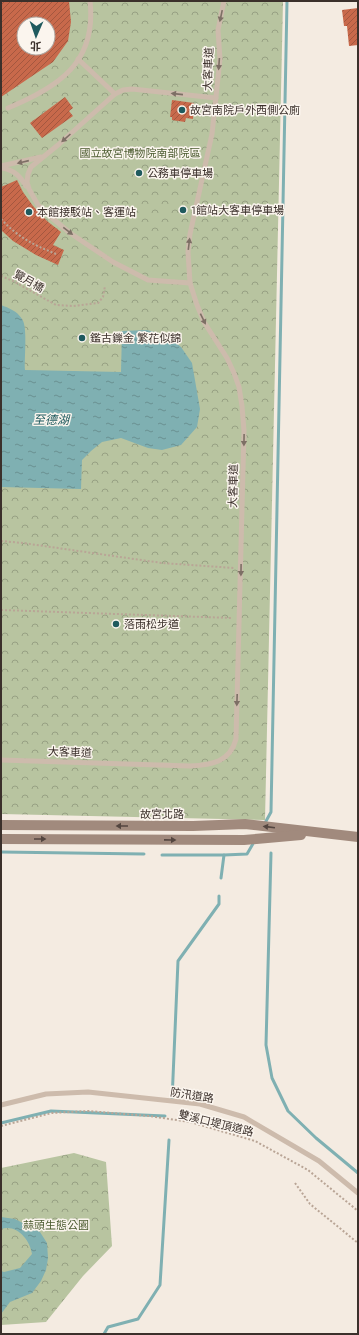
<svg xmlns="http://www.w3.org/2000/svg" width="359" height="1335" viewBox="0 0 359 1335" font-family="Jost,'Noto Sans TC',sans-serif">
<style>
.park{fill:url(#park-crowns);fill-rule:evenodd}
.water{fill:url(#water-ripples)}
.lines{fill:none;stroke-linecap:round;stroke-linejoin:round}
.stream{stroke:#7fb0b2;stroke-width:3}
.building{fill:url(#building-hatch);fill-rule:evenodd}
.path{stroke:#b9a596;stroke-width:2;stroke-dasharray:2 2;stroke-linecap:butt}
.lane{stroke:#cdbbac;stroke-width:5}
.secondary{stroke:#a18a7d;stroke-width:10}
.oneway{fill:#7d6f65}
.oneway2{fill:#544640}
.poi-dot{fill:#1f5a5e;stroke:#fbf5ee;stroke-width:1.5}
.labels{text-anchor:middle;stroke-width:3;stroke-linejoin:round;paint-order:stroke}
.street-label{font-size:11px;fill:#3b302b;stroke:#fbf5ee}
.poi-label{font-size:11px;fill:#3b302b;stroke:#fbf5ee;text-anchor:start}
.park-label{font-size:11px;fill:#4a5a2e;stroke:#fbf5ee}
.water-label{font-size:12px;font-style:italic;fill:#1f5a5e;stroke:#fbf5ee}
</style>
<defs>
<pattern id="park-crowns" width="20" height="18" patternUnits="userSpaceOnUse"><rect width="20" height="18" fill="#b8c4a0"/><path d="M2 6a3 3 0 1 1 6 0M12 15a3 3 0 1 1 6 0" fill="none" stroke="#97a083"/></pattern>
<pattern id="water-ripples" width="26" height="14" patternUnits="userSpaceOnUse"><rect width="26" height="14" fill="#7fb0b2"/><path d="M2 4q2-2 4 0t4 0M15 11q2-2 4 0t4 0" fill="none" stroke="#699091"/></pattern>
<pattern id="building-hatch" width="6" height="6" patternUnits="userSpaceOnUse"><rect width="6" height="6" fill="#c8694b"/><path d="M-1 1l2-2M0 6l6-6M5 7l2-2" fill="none" stroke="#a4573f"/></pattern>
</defs>
<rect width="100%" height="100%" fill="#f4ebe1"/>
<g class="park">
<path d="M1 1H283L265 820 1 814ZM24 24H48V48H24Z"/>
<polygon points="74,1153 106,1162 112,1246 83,1276 46,1322 1,1325 1,1168"/>
</g>
<g class="water">
<path d="M1 305C9 308 17 311 22 319 28 327 24 359 25 370L121 372 122 331 147 330 166 335 181 347 192 363 200 409 197 427 181 445 162 450 148 448 121 438 102 442 91 451 82 460 81 489 1 487Z"/>
<path d="M1 1217 15 1219 40 1232 47 1243 48 1258 46 1270 41 1281 32 1293 10 1302 1 1314V1271L4 1272 20 1268 32 1254C30 1240 17 1224 1 1229Z"/>
</g>
<g class="lines">
<g class="stream">
<polyline points="265,823 271,812 287,1"/>
<polyline points="1,852 144,854"/>
<polyline points="271,853 266,1045 272,1078 288,1111 316,1138 358,1173"/>
<polyline points="162,855 224,855 221,878"/>
<polyline points="224,855 247,854 254,842"/>
<polyline points="172,1101 178,961 219,904 219,896"/>
<polyline points="1,1123 51,1111 165,1116"/>
<polyline points="104,1334 108,1327 138,1319 160,1285 169,1140"/>
</g>
</g>
<g class="building">
<path d="M1 1H69L71 22 68 41 53 62 1 97ZM24 24H48V48H24Z"/>
<polygon points="358,8 358,45 349,46 347,26 344,26 342,10"/>
<polygon points="65,97 73,108 69,111 73,116 42,138 30,123"/>
<polygon points="172,100 194,103 193,119 186,118 185,122 172,120 172,117 170,117"/>
<polygon points="17,180 23,192 33,206 47,221 61,232 53,245 64,250 58,265 36,255 13,241 1,230 1,187"/>
</g>
<g class="lines">
<g class="path">
<polyline points="1,177 2,177"/>
<path d="M1 219C19 238 32 244 56 254"/>
<polyline points="1,276 13,281 56,305 73,306 98,303 103,297 105,286"/>
<polyline points="1,541 23,543 162,563 234,568"/>
<polyline points="1,610 232,618"/>
<polyline points="1,1126 52,1113 88,1111 149,1116 190,1122 255,1141 308,1170 358,1211"/>
<polyline points="295,1183 310,1204 358,1243"/>
</g>
<g class="lane">
<polyline points="78,59 115,94"/>
<path d="M8 108C58 87 97 63 90 1"/>
<polyline points="1,166 41,157"/>
<path d="M2 168C14 170 20 176 26 186"/>
<polyline points="190,283 148,280 113,262 70,233 46,213 38,205 29,189 27,182 28,174 31,167 58,145 115,94 123,90 132,89 216,98"/>
<path d="M1 760 190 766C212 765 230 762 236 739L244 431 242 406 239 387 234 373 227 358 204 322 197 305 190 283 188 252 190 234 212 134 220 59 218 30 224 1"/>
<polyline points="1,1105 46,1094 88,1092 200,1104 244,1117 319,1161 358,1193"/>
</g>
<g class="secondary">
<polyline points="1,825 193,826 245,824 358,837"/>
<polyline points="1,839 244,840 301,835"/>
</g>
</g>
<defs><path id="oneway-solid" d="M-6-.8H1V-3.2L6.5 0L1 3.2V.8H-6Z"/></defs>
<g class="oneway">
<use href="#oneway-solid" transform="translate(221 16) rotate(102)"/>
<use href="#oneway-solid" transform="translate(219 64) rotate(94)"/>
<use href="#oneway-solid" transform="translate(177 94) rotate(-174)"/>
<use href="#oneway-solid" transform="translate(66 138) rotate(138)"/>
<use href="#oneway-solid" transform="translate(23 162) rotate(167)"/>
<use href="#oneway-solid" transform="translate(68 231) rotate(38)"/>
<use href="#oneway-solid" transform="translate(189 244) rotate(-83)"/>
<use href="#oneway-solid" transform="translate(203 319) rotate(64)"/>
<use href="#oneway-solid" transform="translate(244 440) rotate(91)"/>
<use href="#oneway-solid" transform="translate(241 570) rotate(91)"/>
<use href="#oneway-solid" transform="translate(237 700) rotate(92)"/>
</g>
<g class="oneway2">
<use href="#oneway-solid" transform="translate(122 826) rotate(-180)"/>
<use href="#oneway-solid" transform="translate(269 827) rotate(-173)"/>
<use href="#oneway-solid" transform="translate(40 839)"/>
<use href="#oneway-solid" transform="translate(170 840) rotate(1)"/>
</g>
<g class="poi-dot">
<circle cx="182" cy="110" r="4"/>
<circle cx="139" cy="173" r="4"/>
<circle cx="183" cy="210" r="4"/>
<circle cx="29" cy="212" r="4"/>
<circle cx="82" cy="338" r="4"/>
<circle cx="116" cy="624" r="4"/>
</g>
<g class="labels">
<g class="street-label">
<text transform="translate(208 69) rotate(-88)" y="4">大客車道</text>
<text transform="translate(29 281) rotate(29)" y="4">覽月橋</text>
<text transform="translate(233 486) rotate(-89)" y="4">大客車道</text>
<text transform="translate(70 752) rotate(2)" y="4">大客車道</text>
<text x="162" y="818">故宮北路</text>
<text transform="translate(192 1095) rotate(9)" y="4">防汛道路</text>
<text transform="translate(216 1123) rotate(14)" y="4">雙溪口堤頂道路</text>
</g>
<g class="poi-label">
<text x="190" y="114">故宮南院戶外西側公廁</text>
<text x="147" y="177">公務車停車場</text>
<text x="191" y="214">1館站大客車停車場</text>
<text x="37" y="216">本館接駁站、客運站</text>
<text x="90" y="342">鑑古鑠金 繁花似錦</text>
<text x="124" y="628">落雨松步道</text>
</g>
<g class="park-label">
<text x="140" y="157">國立故宮博物院南部院區</text>
<text x="56" y="1229">蒜頭生態公園</text>
</g>
<g class="water-label">
<text x="51" y="424">至德湖</text>
</g>
</g>
<rect width="359" height="1335" fill="none" stroke="#3b302b" stroke-width="4"/>
<g transform="translate(36 36) rotate(182)"><circle r="19" fill="#fbf5ee" stroke="#aea6a0"/>
<path d="M0-3L7 15L0 10L-7 15Z" fill="#1f5a5e"/>
<text y="-6" font-size="11" font-weight="bold" text-anchor="middle" fill="#3b302b">北</text>
</g>
</svg>
